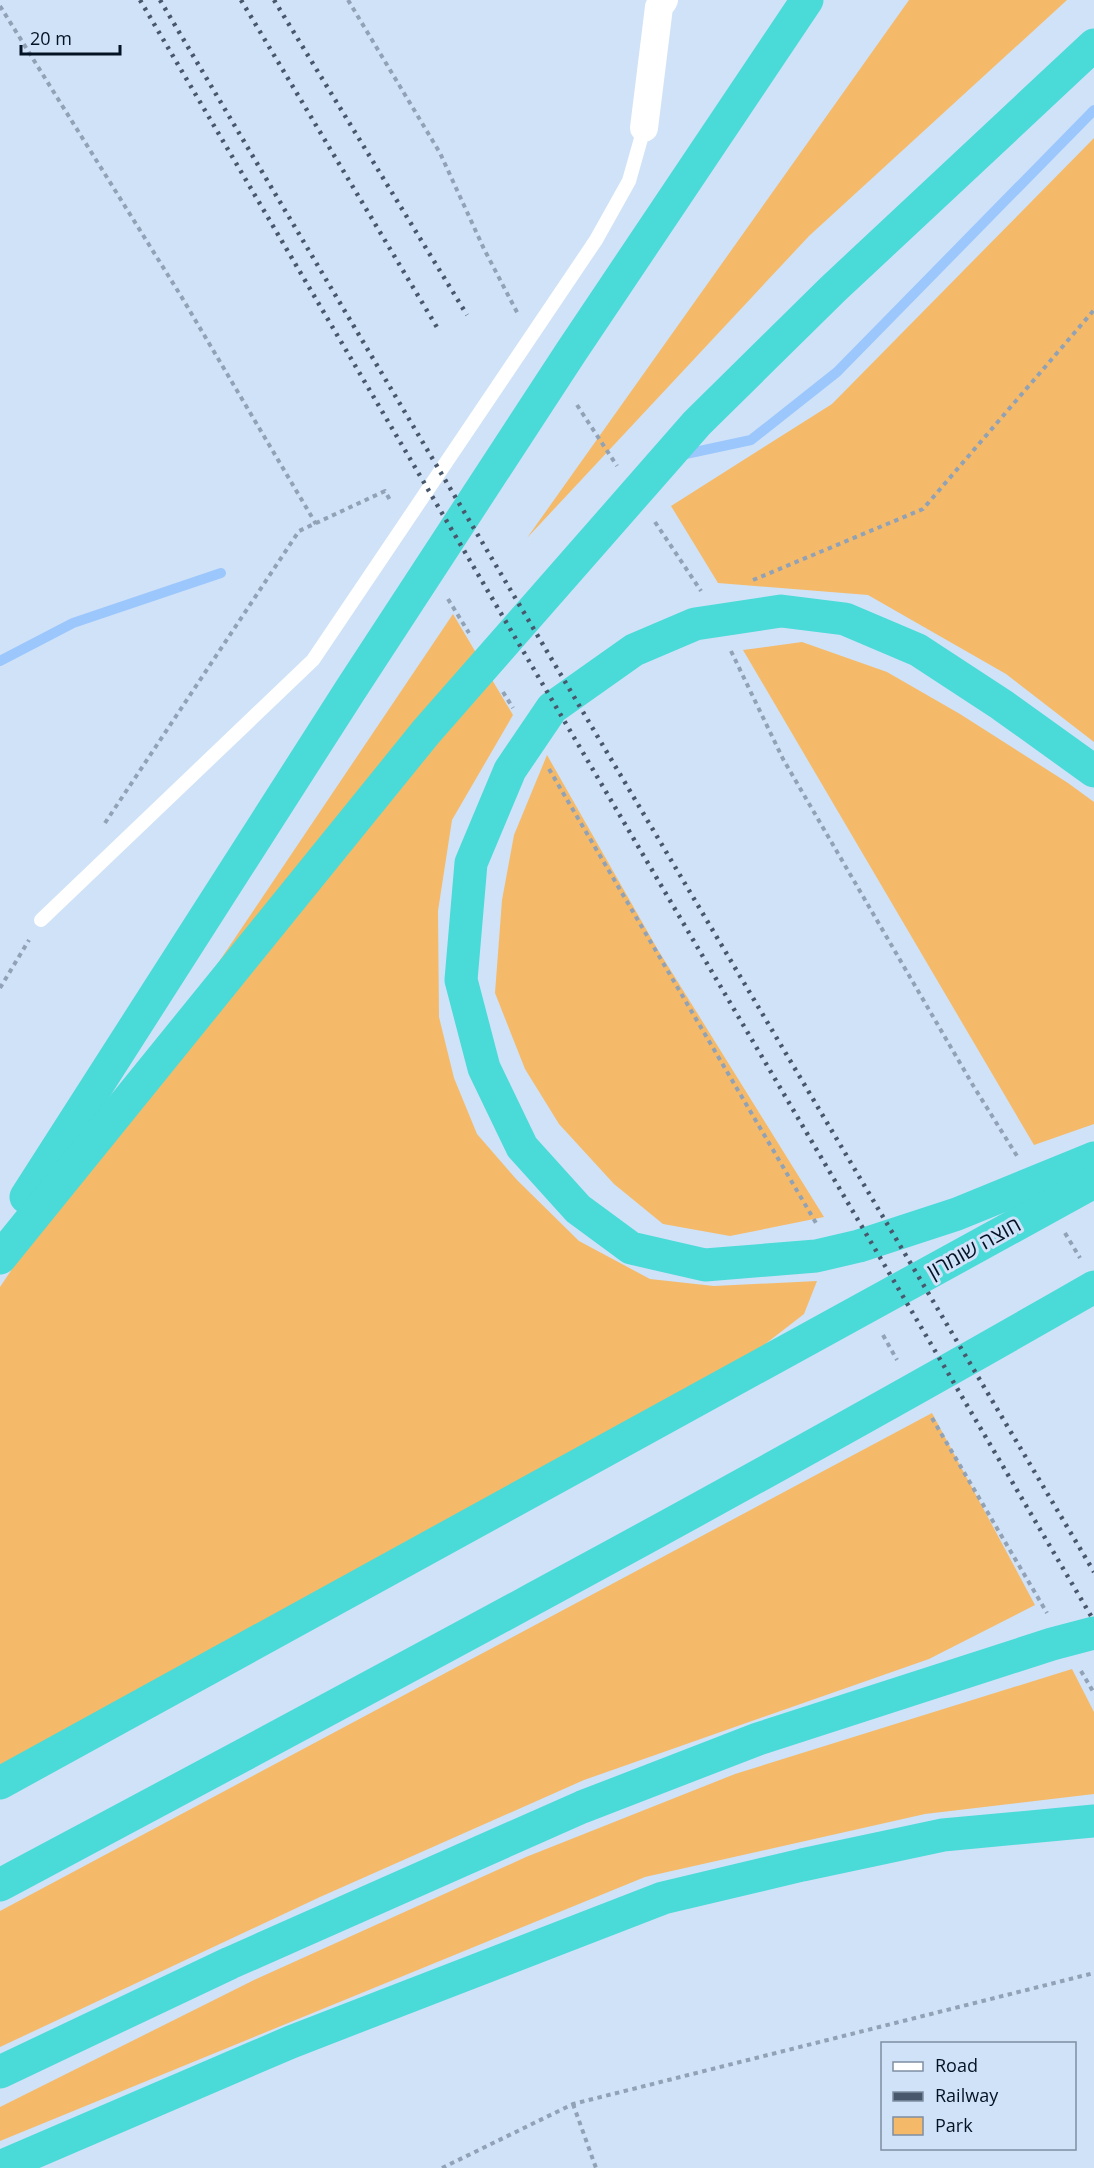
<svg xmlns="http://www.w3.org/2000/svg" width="1094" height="2168" viewBox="0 0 1094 2168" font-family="'Open Sans',Heebo,sans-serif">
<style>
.green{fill:#f4ba6a}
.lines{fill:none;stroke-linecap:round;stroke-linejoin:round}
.stream{stroke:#9bc7fd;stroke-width:10}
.path{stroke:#91a2b6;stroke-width:4;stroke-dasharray:4.5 4.5;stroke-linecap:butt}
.lane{stroke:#fff;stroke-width:14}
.street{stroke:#fff;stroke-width:28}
.highway{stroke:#4adad8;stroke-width:33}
.rail{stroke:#48576b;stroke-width:4.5;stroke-dasharray:3 6;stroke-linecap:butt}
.labels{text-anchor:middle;stroke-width:6;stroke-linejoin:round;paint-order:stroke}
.street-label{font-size:21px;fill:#041225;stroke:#d0e2f7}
</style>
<rect width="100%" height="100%" fill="#d0e2f7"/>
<g class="green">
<polygon points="909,0 1067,0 809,236 527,538"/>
<polygon points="1094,138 1094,742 1006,674 868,595 718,583 671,506 832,404"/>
<polygon points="453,614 513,715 452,820 438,911 439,1017 454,1078 477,1134 517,1180 579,1241 650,1279 714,1286 817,1281 804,1314 756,1351 0,1769 0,1287"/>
<polygon points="802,642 887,672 960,714 1068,783 1094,802 1094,1124 1034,1145 743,650"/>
<polygon points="547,755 658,950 824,1217 730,1236 663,1224 614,1184 559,1124 525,1069 495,993 502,900 514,835"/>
<polygon points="932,1413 1035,1605 929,1659 584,1780 320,1897 0,2047 0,1911"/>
<polygon points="1072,1669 1094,1712 1094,1794 925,1814 645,1877 0,2141 0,2107 254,1980 526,1857 735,1774"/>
</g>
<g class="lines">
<g class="stream">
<polyline points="681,455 751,440 837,372 1094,110"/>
<polyline points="0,661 73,623 221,573"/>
</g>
<g class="path">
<polyline points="348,0 440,153 484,249 519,316"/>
<polyline points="0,6 181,296 316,524"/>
<polyline points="577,405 617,466"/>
<polyline points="655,522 701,591"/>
<polyline points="753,580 923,509 1094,310"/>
<polyline points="448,599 469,633"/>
<polyline points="731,651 783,759 974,1087 1017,1156"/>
<polyline points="503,692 513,708"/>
<polyline points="549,769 816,1223"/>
<polyline points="105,823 299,531 385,491 391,502"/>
<polyline points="0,988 29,940"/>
<polyline points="1065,1233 1080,1258"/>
<polyline points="883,1335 897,1360"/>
<polyline points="932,1418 1047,1613"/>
<polyline points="1081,1671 1094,1693"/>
<polyline points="573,2104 596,2168"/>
<polyline points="442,2168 573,2104 1094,1973"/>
</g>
<polyline class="lane" points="41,920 313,660 596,240 629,181 644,128"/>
<polyline class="street" points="644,128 659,7 664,0"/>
<g class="highway">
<polyline points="1094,771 1002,705 918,650 845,619 781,611 695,624 634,650 552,708 510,770 471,863 461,980 484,1068 522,1147 578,1209 631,1248 705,1265 816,1256 859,1246 957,1214 1094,1158"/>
<polyline points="26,1197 351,689 571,352 807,0"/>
<polyline points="0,1258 426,732 697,423 833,289 1094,45"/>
<polyline points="0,1783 1094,1182"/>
<path d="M0 1885C367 1689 734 1494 1094 1287"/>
<polyline points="0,2072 230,1963 582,1807 758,1739 1052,1644 1094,1633"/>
<polyline points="0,2167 291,2042 663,1898 802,1865 943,1835 1094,1821"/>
</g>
<g class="rail">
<polyline points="140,0 1094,1621"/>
<polyline points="160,0 1094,1572"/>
<polyline points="241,0 438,329"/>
<polyline points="274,0 467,315"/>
</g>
</g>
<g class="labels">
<g class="street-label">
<text transform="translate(974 1248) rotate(-29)" y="7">חוצה שומרון</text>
</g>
</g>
<rect x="881" y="2042" width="195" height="108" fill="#d0e2f7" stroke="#7e8fa3" stroke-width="1.5"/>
<rect x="893" y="2062" width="30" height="9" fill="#ffffff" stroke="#7e8fa3" stroke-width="1.5"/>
<text x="935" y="2072" font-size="18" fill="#041225">Road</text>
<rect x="893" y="2092" width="30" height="9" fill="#48576b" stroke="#7e8fa3" stroke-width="1.5"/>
<text x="935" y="2102" font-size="18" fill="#041225">Railway</text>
<rect x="893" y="2117" width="30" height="18" fill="#f4ba6a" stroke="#7e8fa3" stroke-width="1.5"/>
<text x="935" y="2132" font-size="18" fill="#041225">Park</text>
<path d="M21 45v9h99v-9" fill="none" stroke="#041225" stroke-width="3"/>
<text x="30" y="45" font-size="18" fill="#041225" stroke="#d0e2f7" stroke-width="4.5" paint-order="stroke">20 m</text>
</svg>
